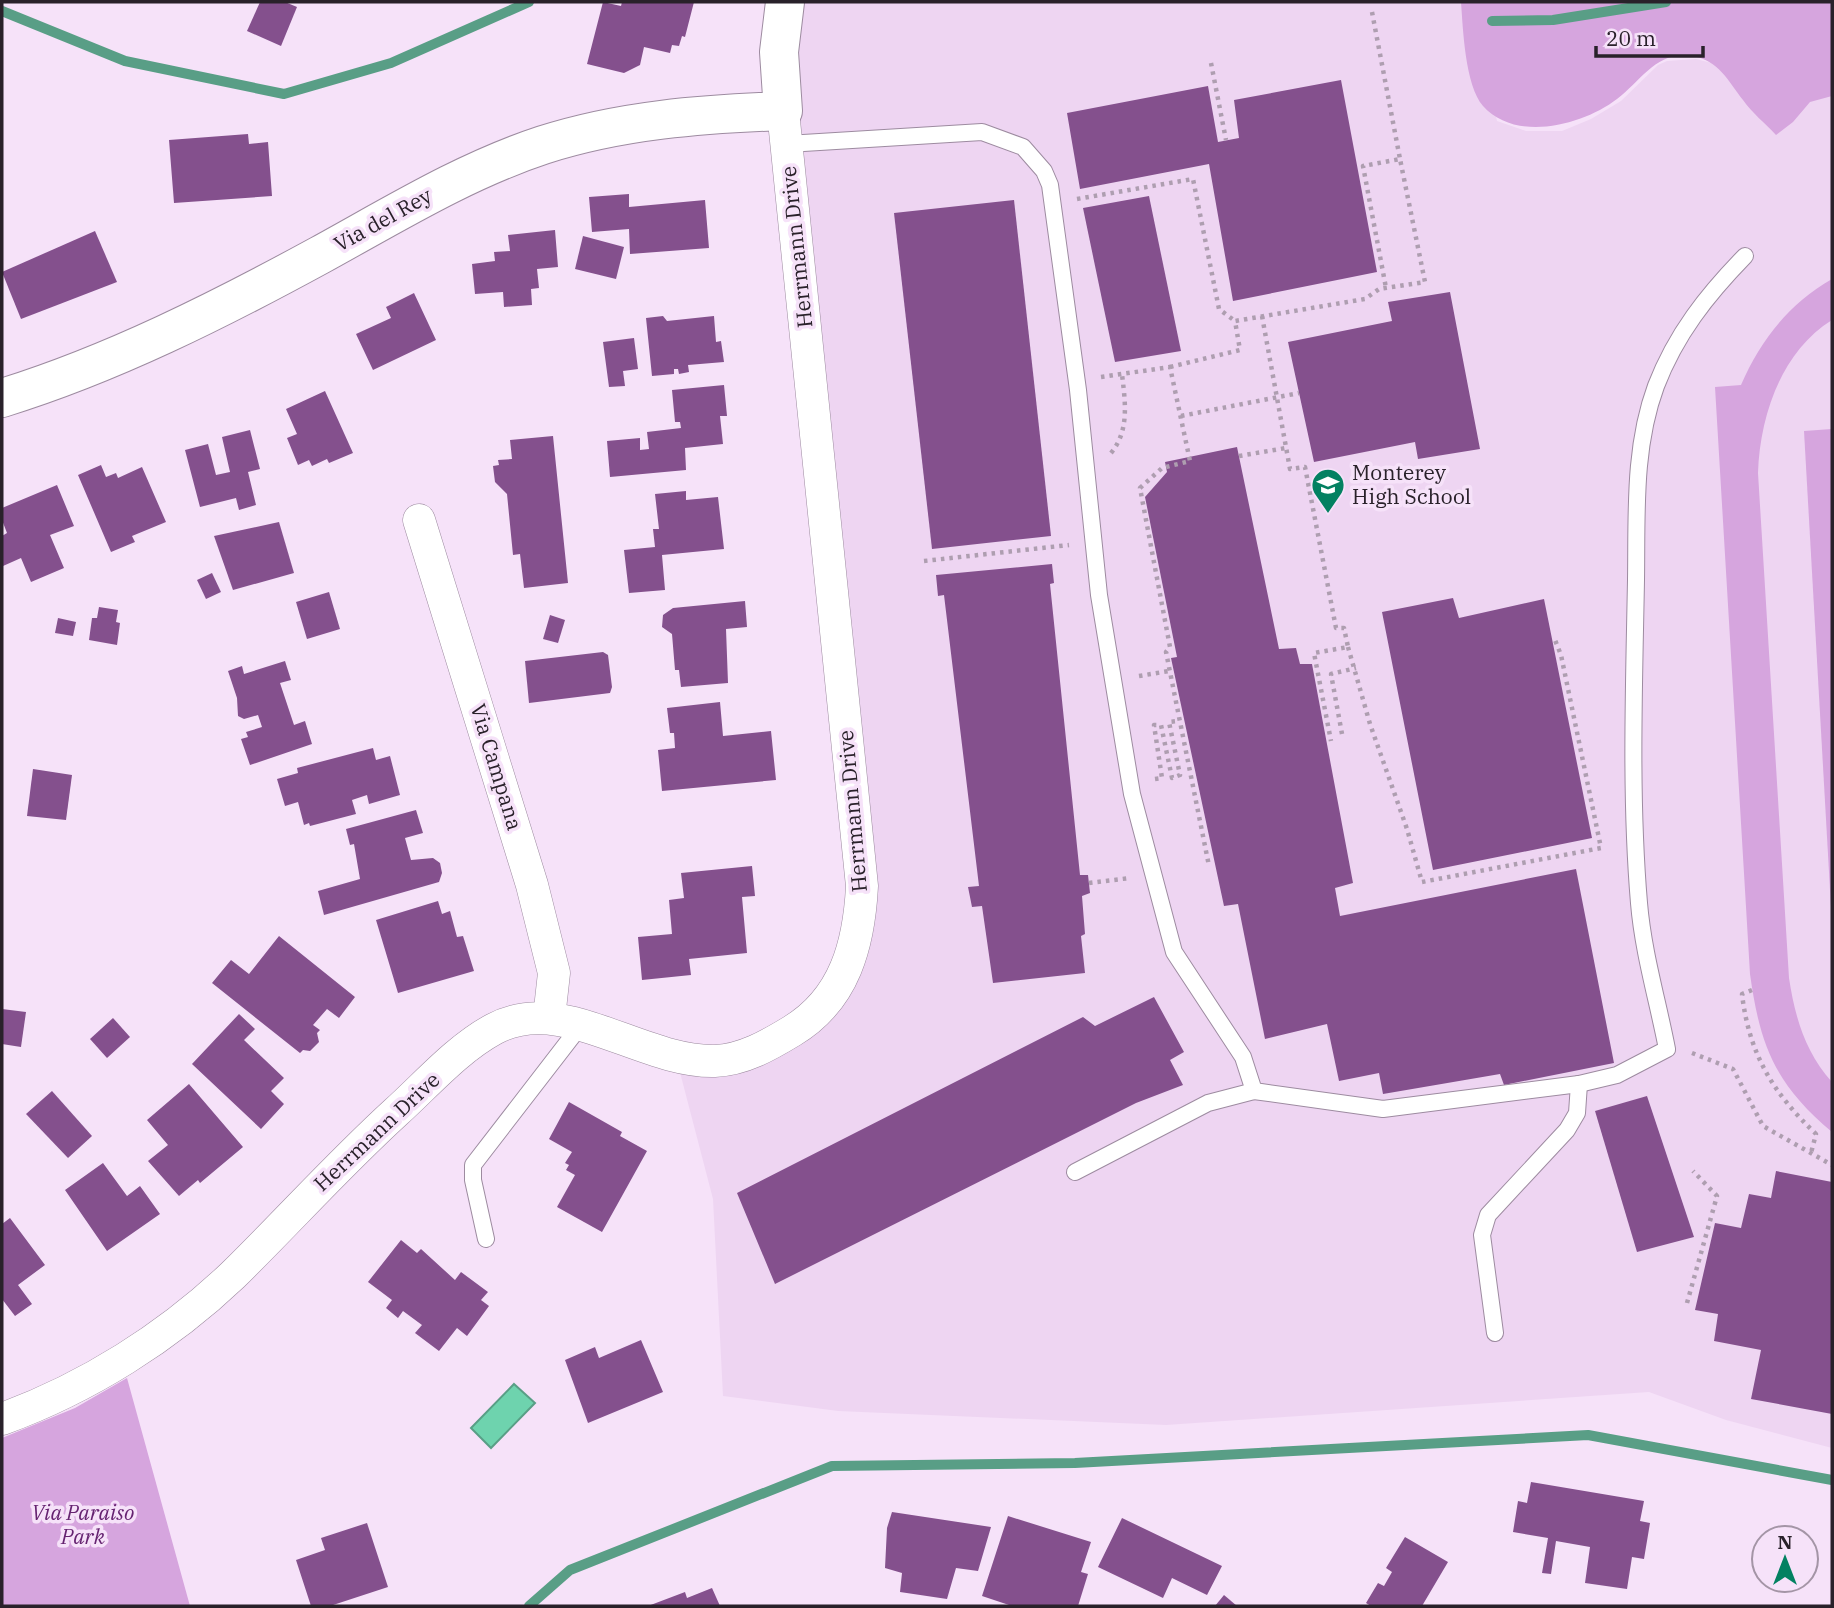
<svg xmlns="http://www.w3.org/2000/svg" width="1834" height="1608" viewBox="0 0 1834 1608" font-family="'IBM Plex Serif',serif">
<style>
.built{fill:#eed5f2}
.green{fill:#d6a5de}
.water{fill:#6ed3ae;stroke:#599e86;stroke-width:2}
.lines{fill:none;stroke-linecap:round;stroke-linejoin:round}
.stream{stroke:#599e86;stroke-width:10}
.building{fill:#84508d}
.service-casing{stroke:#9d8ba0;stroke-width:18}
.minor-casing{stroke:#9d8ba0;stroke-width:33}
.tertiary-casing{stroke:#9d8ba0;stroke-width:40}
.path{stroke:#ae9eb0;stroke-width:4.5;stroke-dasharray:3.5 5;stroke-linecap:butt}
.service{stroke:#fff;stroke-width:16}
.minor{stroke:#fff;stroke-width:32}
.tertiary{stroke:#fff;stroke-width:38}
.labels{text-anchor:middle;stroke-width:7;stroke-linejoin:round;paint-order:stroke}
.street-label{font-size:21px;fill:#29212a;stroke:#f6e2f9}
.poi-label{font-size:21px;fill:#29212a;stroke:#f6e2f9;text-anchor:start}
.park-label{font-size:21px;font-style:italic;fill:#662371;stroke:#f6e2f9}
</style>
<rect width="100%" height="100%" fill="#f6e2f9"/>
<polygon class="built" points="785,2 1472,2 1497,121 1526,131 1562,131 1591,119 1621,101 1658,65 1667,61 1696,59 1832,94 1832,1448 1726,1420 1649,1392 1166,1425 838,1411 723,1396 713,1199 676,1057 778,1039 854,948"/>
<g class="green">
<path d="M1461 2H1832V96L1810 102 1793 122 1776 135C1765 123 1752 113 1743 100 1728 81 1719 60 1692 56 1657 50 1642 80 1617 99 1583 125 1516 143 1483 106 1465 85 1463 29 1461 2Z"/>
<path d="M1832 279V320C1781 352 1760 416 1758 473L1789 978C1795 1017 1805 1052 1832 1082V1132C1775 1084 1760 1046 1750 974L1715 387 1741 385C1761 339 1789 304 1832 279Z"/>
<polygon points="1832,429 1832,925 1804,431"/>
<polygon points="127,1378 190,1606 2,1606 2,1438 75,1408"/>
</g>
<polygon class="water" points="514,1384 535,1403 491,1448 471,1428"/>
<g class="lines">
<g class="stream">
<polyline points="2,11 125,61 284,94 391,63 529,2"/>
<polyline points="1492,21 1553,20 1666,2"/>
<polyline points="529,1606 570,1570 832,1466 1075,1463 1588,1435 1832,1480"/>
</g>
</g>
<g class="building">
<polygon points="260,2 285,2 297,7 281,46 247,31"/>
<polygon points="603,2 621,6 622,2 694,2 685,37 682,36 679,46 672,45 670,53 644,47 640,65 624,73 587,64"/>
<polygon points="1341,80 1377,272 1233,301 1209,164 1080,189 1067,113 1208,86 1218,142 1239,138 1234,100"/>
<polygon points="248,134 249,144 268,142 272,196 174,203 169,140"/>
<polygon points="629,194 629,207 705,200 709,248 630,254 629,229 592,232 589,197"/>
<polygon points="1149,196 1181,351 1115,362 1083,208"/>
<polygon points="1014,200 1051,536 932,549 894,213"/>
<polygon points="555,230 558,267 537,269 539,288 531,289 532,305 504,307 503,292 475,294 472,264 495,261 494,252 510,251 508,235"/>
<polygon points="95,231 117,282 21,319 2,272"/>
<polygon points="583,236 624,247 616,279 575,269"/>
<polygon points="1450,292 1480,449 1418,459 1415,442 1314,462 1288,342 1392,321 1388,302"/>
<polygon points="414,293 436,340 373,370 356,334 391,318 386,307"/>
<polygon points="663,316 667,321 714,316 716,342 721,341 724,362 688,365 689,372 679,374 678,369 674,369 674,374 652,376 646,318"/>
<polygon points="634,338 638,369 623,371 625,386 609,387 603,342"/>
<polygon points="724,385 727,416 720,416 723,444 685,448 686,470 610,477 607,441 640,438 640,450 649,449 647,432 681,428 680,422 675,422 672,390"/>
<polygon points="325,391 353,453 329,463 327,459 312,466 309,460 298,465 287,438 297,434 286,409"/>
<polygon points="250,430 260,469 248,472 256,505 239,510 236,498 200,507 185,450 208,444 216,475 230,472 222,437"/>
<polygon points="553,436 568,583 524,588 520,554 513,555 507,494 495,482 493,466 499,465 498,460 512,459 510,440"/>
<polygon points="1237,447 1279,649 1296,648 1300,664 1312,664 1353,883 1335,888 1340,916 1576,869 1614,1063 1504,1085 1500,1074 1383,1094 1379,1073 1339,1081 1327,1024 1265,1039 1238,904 1224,906 1171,658 1177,657 1145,497 1167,472 1165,462"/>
<polygon points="101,465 106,477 116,473 118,478 142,467 166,522 132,536 135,542 111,552 78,475"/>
<polygon points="57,485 74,526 50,535 64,568 31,582 21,558 3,566 2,564 2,536 7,533 2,520 2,508"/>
<polygon points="686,491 686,500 718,497 724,549 662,555 665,590 629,593 624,550 655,547 653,529 659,529 655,494"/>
<polygon points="279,522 294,573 233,590 214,536"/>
<polygon points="1052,564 1054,583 1050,584 1080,875 1088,875 1090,893 1082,896 1085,934 1081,936 1085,973 993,983 982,906 972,907 968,887 979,886 944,595 938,596 936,575"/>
<polygon points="212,573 221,592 206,599 197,580"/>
<polygon points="329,592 340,629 307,639 296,602"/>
<polygon points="1453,598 1459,618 1544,599 1592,838 1433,870 1382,612"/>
<polygon points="745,601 747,627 726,629 728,683 681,687 679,670 675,670 672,634 662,627 663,615 673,608"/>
<polygon points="99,607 118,610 116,622 120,623 117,645 89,640 92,618 97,618"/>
<polygon points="550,615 565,620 558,643 543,639"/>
<polygon points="58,618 76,622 73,636 55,633"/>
<polygon points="603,652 608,655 612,687 610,693 529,703 525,661"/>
<polygon points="285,661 291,680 280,683 294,725 305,721 312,744 250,765 241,739 248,737 246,732 262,727 258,715 244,719 238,716 237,698 228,671 242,666 244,674"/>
<polygon points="720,702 723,736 771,731 776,780 662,791 658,750 675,748 674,733 670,733 667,708"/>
<polygon points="373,748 376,760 390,756 400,795 369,804 367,795 352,800 356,814 310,826 309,823 304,825 298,802 285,806 277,779 298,773 297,768"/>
<polygon points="33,769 72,775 66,820 27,816"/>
<polygon points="416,810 423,833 405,838 411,860 433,858 440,863 442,873 439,882 324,915 318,891 360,879 354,844 350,845 346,829"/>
<polygon points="752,866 755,896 742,897 747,953 689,959 691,975 642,980 638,937 672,934 669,900 684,898 681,873"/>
<polygon points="438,901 442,914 450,911 457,937 463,936 474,971 398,993 376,920"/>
<polygon points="279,936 355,997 339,1018 327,1009 313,1025 320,1030 317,1033 319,1042 310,1051 303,1050 300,1053 212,983 231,960 249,974"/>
<polygon points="1154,997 1184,1052 1170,1060 1183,1085 1136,1103 775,1284 737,1193 1083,1017 1095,1026"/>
<polygon points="2,1009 26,1012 21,1047 2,1044"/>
<polygon points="239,1014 255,1029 244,1040 284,1078 271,1091 284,1104 261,1129 192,1064"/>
<polygon points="113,1018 130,1037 107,1058 90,1039"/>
<polygon points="189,1084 243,1147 200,1183 198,1180 179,1196 148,1161 168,1145 147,1120"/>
<polygon points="52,1091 92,1136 68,1158 26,1114"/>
<polygon points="1647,1096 1694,1237 1637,1252 1595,1111"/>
<polygon points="569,1102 622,1132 620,1136 647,1151 602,1232 557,1207 575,1175 566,1170 569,1165 565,1163 572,1152 549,1139"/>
<polygon points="103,1163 127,1196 140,1186 160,1214 107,1251 65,1190"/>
<polygon points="1776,1171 1832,1182 1832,1414 1751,1399 1761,1350 1714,1341 1718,1314 1695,1310 1715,1223 1741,1228 1749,1194 1771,1198"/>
<polygon points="10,1218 45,1265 18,1285 32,1304 15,1316 2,1299 2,1224"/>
<polygon points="401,1240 417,1253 421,1249 455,1280 461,1272 488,1292 481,1300 489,1306 467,1336 457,1328 439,1351 415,1333 422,1325 403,1311 398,1318 386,1308 392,1300 368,1282"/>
<polygon points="641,1340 663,1392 588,1423 565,1360 595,1347 599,1358"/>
<polygon points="1531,1482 1644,1501 1640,1521 1650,1523 1644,1559 1632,1557 1627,1589 1585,1583 1590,1547 1556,1541 1551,1574 1542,1573 1548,1538 1513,1532 1518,1501 1527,1503"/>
<polygon points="892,1512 991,1527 978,1571 956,1568 947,1599 900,1592 902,1573 885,1568 887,1528"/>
<polygon points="1008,1516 1091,1542 1081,1572 1088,1574 1078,1606 1012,1606 982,1596"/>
<polygon points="1122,1518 1222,1566 1207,1595 1172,1578 1163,1598 1098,1567"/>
<polygon points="367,1523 388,1587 330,1606 311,1606 296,1560 325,1550 321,1538"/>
<polygon points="1405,1537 1448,1562 1422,1606 1371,1606 1366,1603 1378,1583 1384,1586 1392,1572 1386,1568"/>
<polygon points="712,1588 720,1606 648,1606 685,1592 687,1598"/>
<polygon points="1224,1595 1237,1606 1215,1606"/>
</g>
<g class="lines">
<defs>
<g id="service">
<path d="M787 144 982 132 1023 147 1044 171 1050 185 1078 390 1099 595 1132 794 1174 952 1243 1057 1254 1091 1383 1109 1579 1084 1617 1075 1667 1049C1658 1002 1643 952 1639 903 1630 796 1634 688 1636 580 1637 515 1633 448 1656 386 1676 334 1707 295 1745 256"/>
<polyline points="1075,1172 1208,1103 1254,1091"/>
<polyline points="486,1239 473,1180 473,1165 581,1025"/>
<polyline points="1495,1333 1482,1235 1488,1215 1567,1130 1577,1113 1579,1084"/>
</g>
<g id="minor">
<polyline points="419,520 532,885 554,973 549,1018"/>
<path d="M2 1419C87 1388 168 1337 233 1275 288 1221 339 1164 396 1112 426 1085 457 1049 494 1029 563 992 642 1063 715 1061 743 1060 769 1045 792 1031 845 999 859 944 862 886L783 111"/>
</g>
<path id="tertiary" d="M2 398C112 364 219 310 320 255 393 215 464 171 543 145 621 120 702 114 783 111L779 52 785 2"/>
</defs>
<use href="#service" class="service-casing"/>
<use href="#minor" class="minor-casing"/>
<use href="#tertiary" class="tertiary-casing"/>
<g class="path">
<polyline points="1372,12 1400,159"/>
<polyline points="1211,63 1226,140"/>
<polyline points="1077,199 1193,179 1219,309 1235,321"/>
<polyline points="1262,316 1290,469 1305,467 1336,628 1344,628 1348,647 1314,653 1331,741"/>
<polyline points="1170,367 1240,350 1235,321 1365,299 1379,289 1425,282 1400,159 1363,166 1386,288"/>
<polyline points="1101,377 1170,367 1190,461 1162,468 1140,488 1170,647 1166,652 1209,866"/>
<polyline points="1181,416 1299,393"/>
<path d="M1111 453C1130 430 1125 401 1122 374"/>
<polyline points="1239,456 1286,448"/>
<polyline points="924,561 1069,545"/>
<polyline points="1348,647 1370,724 1407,829 1422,882 1601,848 1561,655 1555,640"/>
<polyline points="1139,676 1169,671"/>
<polyline points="1342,734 1331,674 1356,668"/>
<polyline points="1155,779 1162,778 1154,725 1161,725 1172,778 1180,775 1169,722 1178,721"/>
<polyline points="1089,883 1130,878"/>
<path d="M1752 990 1742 994C1749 1054 1773 1093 1816 1134L1811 1153"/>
<polyline points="1692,1053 1733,1069 1763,1126 1832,1165"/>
<polyline points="1687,1303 1717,1196 1693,1171"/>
</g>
<use href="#service" class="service"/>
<use href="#minor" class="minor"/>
<use href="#tertiary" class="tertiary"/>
</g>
<defs>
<symbol id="school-pin" viewBox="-11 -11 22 30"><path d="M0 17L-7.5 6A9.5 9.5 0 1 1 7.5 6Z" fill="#038161" stroke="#f6e2f9"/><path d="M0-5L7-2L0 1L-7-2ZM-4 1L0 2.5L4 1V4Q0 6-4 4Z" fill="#fff"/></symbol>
</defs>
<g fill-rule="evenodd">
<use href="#school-pin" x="1309" y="466" width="38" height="52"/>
</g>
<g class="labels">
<g class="street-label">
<text transform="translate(383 220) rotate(-29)" y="7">Via del Rey</text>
<text transform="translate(797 247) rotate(-96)" y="7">Herrmann Drive</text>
<text transform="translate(496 767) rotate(73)" y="7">Via Campana</text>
<text transform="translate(853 811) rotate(-95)" y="7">Herrmann Drive</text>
<text transform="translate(377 1132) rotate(-43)" y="7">Herrmann Drive</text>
</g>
<g class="poi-label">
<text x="1352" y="480">Monterey<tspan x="1352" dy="24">High School</tspan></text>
</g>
<g class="park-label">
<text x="83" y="1520">Via Paraiso<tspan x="83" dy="24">Park</tspan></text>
</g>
</g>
<rect width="1834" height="1608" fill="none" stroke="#29212a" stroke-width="7"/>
<g transform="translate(1785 1559)"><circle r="33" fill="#f6e2f9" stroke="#a495a6" stroke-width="2"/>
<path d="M0-5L12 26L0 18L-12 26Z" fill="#038161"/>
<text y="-10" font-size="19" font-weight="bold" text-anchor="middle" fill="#29212a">N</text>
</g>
<path d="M1596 46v10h107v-10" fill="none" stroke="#29212a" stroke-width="3.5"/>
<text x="1606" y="46" font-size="21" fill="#29212a" stroke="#f6e2f9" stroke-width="5" paint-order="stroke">20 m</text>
</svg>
